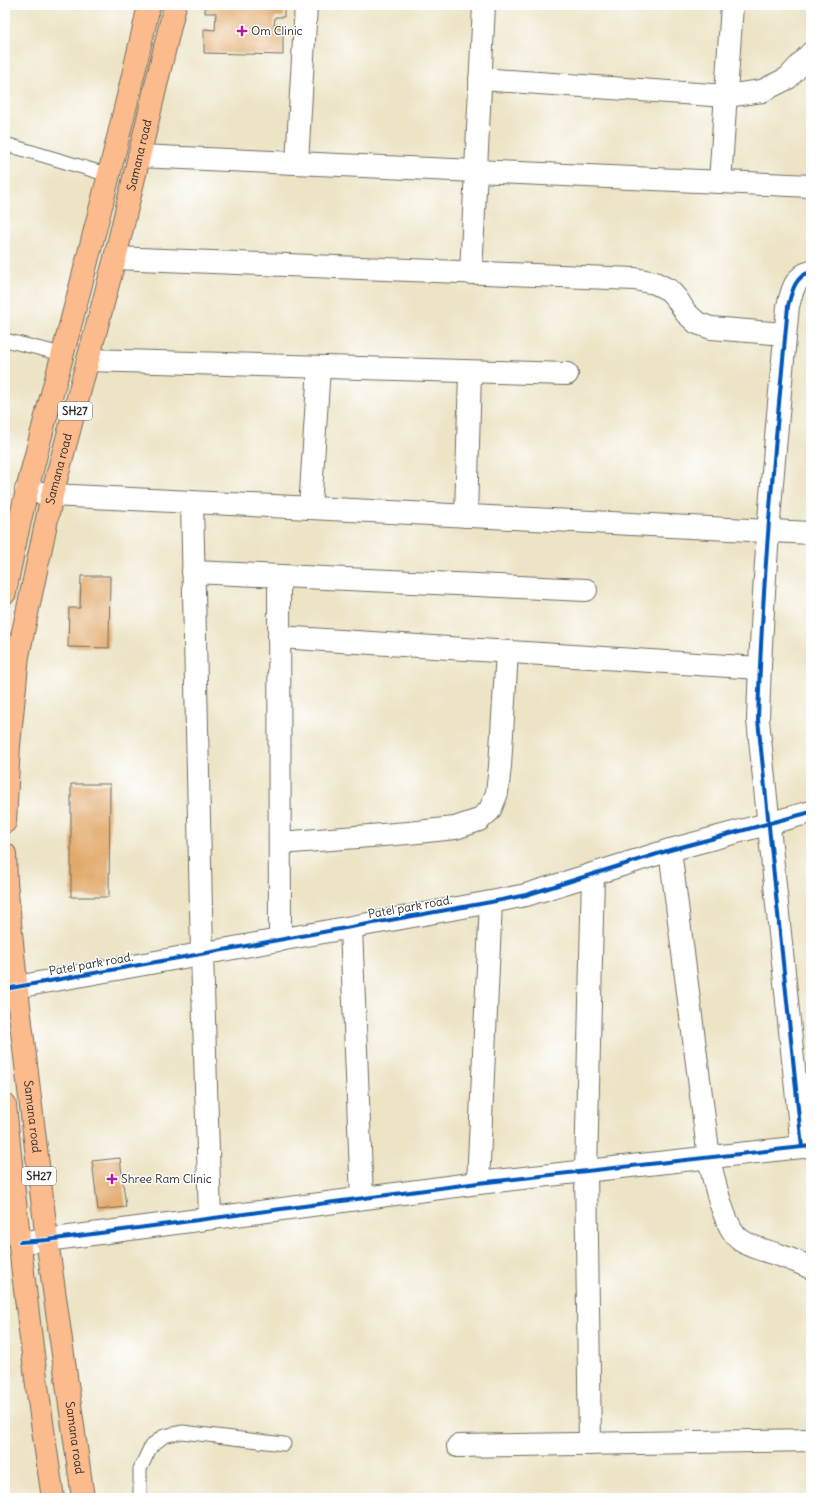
<svg xmlns="http://www.w3.org/2000/svg" width="816" height="1503" viewBox="0 0 816 1503" font-family="Delius,sans-serif">
<style>
.building{fill:#e0a563}
.lines{fill:none;stroke-linecap:round;stroke-linejoin:round}
.lane-casing{stroke:#6f6c61;stroke-width:15}
.street-casing{stroke:#6f6c61;stroke-width:24}
.primary-casing{stroke:#6f6c61;stroke-width:24}
.lane{stroke:#fff;stroke-width:13}
.street{stroke:#fff;stroke-width:22}
.primary{stroke:#fbbb8c;stroke-width:22}
.cycleway-casing{stroke:#fff;stroke-width:6}
.cycleway{stroke:#0057b8;stroke-width:4}
.poi-dot{fill:#b5179e;stroke:#fff;stroke-width:1.5}
.labels{text-anchor:middle;stroke-width:3;stroke-linejoin:round;paint-order:stroke}
.shield{fill:#fff;stroke:#6b6b6b;stroke-width:1}
.shield-label{font-size:11px;font-weight:bold;fill:#2b2b2b}
.poi-label{font-size:12px;fill:#2b2b2b;stroke:#fff;text-anchor:start}
.street-label{font-size:12px;fill:#2b2b2b;stroke:#fff}
</style>
<rect width="100%" height="100%" fill="#fff"/>
<filter id="ink" filterUnits="userSpaceOnUse"><feTurbulence type="fractalNoise" baseFrequency=".025" numOctaves="2"/><feDisplacementMap in="SourceGraphic" scale="8" xChannelSelector="R" yChannelSelector="G"/><feConvolveMatrix kernelMatrix="1 2 1 2 8 2 1 2 1" color-interpolation-filters="sRGB"/></filter>
<filter id="wash" filterUnits="userSpaceOnUse"><feTurbulence type="fractalNoise" baseFrequency=".012" numOctaves="4" result="noise"/><feDisplacementMap in="SourceGraphic" scale="16" xChannelSelector="R" yChannelSelector="G"/><feGaussianBlur stdDeviation="0.9" result="paint"/><feColorMatrix in="noise" values="0 0 0 0 0 0 0 0 0 0 0 0 0 0 0 0 0 1.4 0 .05"/><feComposite in="paint" operator="in"/></filter>
<g filter="url(#wash)">
<rect width="100%" height="100%" fill="#ede4c6"/>
<g id="blocks">
<g class="building">
<polygon points="205,5 284,5 284,17 275,17 274,27 283,27 283,55 204,53 204,29 215,30 216,13 205,13"/>
<polygon points="81,576 110,576 109,648 68,647 69,608 80,608"/>
<polygon points="71,784 110,784 109,897 71,897"/>
<polygon points="120,1158 126,1207 98,1210 92,1161"/>
</g>
</g>
</g>
<g filter="url(#ink)">
<use href="#blocks" fill-opacity="0" stroke="#6f6c61" stroke-width="1"/>
<g class="lines">
<defs>
<g id="lane">
<polyline points="5,144 109,175"/>
<polyline points="5,340 62,354"/>
<polyline points="140,1498 140,1469 151,1446 164,1436 182,1432 284,1444"/>
</g>
<g id="street">
<polyline points="480,79 726,96 762,91 788,78 811,53"/>
<polyline points="139,156 811,186"/>
<polyline points="297,163 306,5"/>
<polyline points="720,182 732,5"/>
<polyline points="115,258 635,279 655,283 669,290 677,299 686,313 697,323 711,328 785,334"/>
<polyline points="471,273 484,5"/>
<polyline points="88,360 567,374"/>
<polyline points="26,490 52,495 811,533"/>
<polyline points="192,502 202,954 210,1218"/>
<polyline points="310,508 319,367"/>
<polyline points="466,516 470,372"/>
<polyline points="193,572 586,590"/>
<polyline points="279,576 280,940"/>
<polyline points="279,637 759,668"/>
<polyline points="280,843 408,833 455,828 479,820 490,810 497,793 500,766 507,652"/>
<path d="M670 850 709 1158C713 1177 724 1230 742 1241 753 1248 767 1251 779 1255 790 1259 801 1263 811 1268"/>
<polyline points="351,928 362,1198"/>
<polyline points="5,989 491,902 526,895 670,850 811,812"/>
<path d="M802 1147 758 720C762 582 775 444 788 306 792 291 795 276 811 272"/>
<polyline points="478,1183 491,902"/>
<polyline points="20,1242 47,1240 478,1183 811,1146"/>
<polyline points="590,1444 586,1172 593,874"/>
<polyline points="458,1446 811,1440"/>
</g>
<g id="primary">
<path d="M5 593C22 499 49 407 73 315 100 212 126 109 149 5"/>
<path id="s1" d="M5 822 9 745 18 656 52 495 115 258 175 5"/>
<path id="s2" d="M5 854 6 882 15 973 47 1240 83 1498"/>
<path d="M5 1105C18 1236 33 1367 53 1498"/>
</g>
</defs>
<use href="#lane" class="lane-casing"/>
<use href="#street" class="street-casing"/>
<use href="#primary" class="primary-casing"/>
<use href="#lane" class="lane"/>
<use href="#street" class="street"/>
<use href="#primary" class="primary"/>
<defs>
<g id="cycleway">
<polyline points="5,989 491,902 526,895 670,850 811,812"/>
<path d="M802 1147 758 720C762 582 775 444 788 306 792 291 795 276 811 272"/>
<polyline points="20,1242 47,1240 478,1183 811,1146"/>
</g>
</defs>
<use href="#cycleway" class="cycleway-casing"/>
<use href="#cycleway" class="cycleway"/>
</g>
</g>
<g class="poi-dot">
<path d="M240 25h4v4h4v4h-4v4h-4v-4h-4v-4h4z"/>
<path d="M110 1173h4v4h4v4h-4v4h-4v-4h-4v-4h4z"/>
</g>
<g class="labels">
<g class="shield">
<rect x="58" y="402" width="34" height="18" rx="3"/>
<rect x="22" y="1167" width="34" height="18" rx="3"/>
</g>
<g class="shield-label">
<text x="75" y="415">SH27</text>
<text x="39" y="1180">SH27</text>
</g>
<g class="poi-label">
<text x="251" y="35">Om Clinic</text>
<text x="121" y="1183">Shree Ram Clinic</text>
</g>
<g class="street-label">
<text dy="4" stroke="none"><textPath href="#s1" startOffset="682">Samana road</textPath></text>
<text dy="4" stroke="none"><textPath href="#s1" startOffset="358">Samana road</textPath></text>
<text transform="translate(410 907) rotate(-10)" y="4">Patel park road.</text>
<text transform="translate(91 964) rotate(-10)" y="4">Patel park road.</text>
<text dy="4" stroke="none"><textPath href="#s2" startOffset="264">Samana road</textPath></text>
<text dy="4" stroke="none"><textPath href="#s2" startOffset="588">Samana road</textPath></text>
</g>
</g>
<rect width="816" height="1503" fill="none" stroke="#fff" stroke-width="20"/>
</svg>
